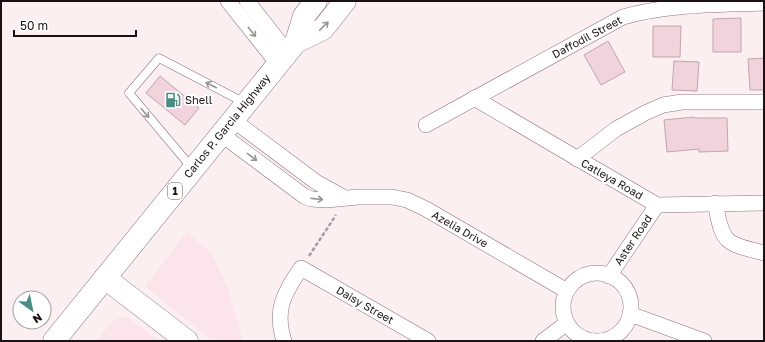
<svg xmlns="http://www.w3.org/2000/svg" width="765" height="342" viewBox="0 0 765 342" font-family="'Golos Text',sans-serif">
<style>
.built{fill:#fbe4eb}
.building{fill:#f1d3dd;stroke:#c1a5ae}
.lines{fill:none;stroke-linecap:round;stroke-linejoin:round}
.lane-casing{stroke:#8e737c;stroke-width:9}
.street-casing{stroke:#8e737c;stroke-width:16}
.secondary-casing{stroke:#8e737c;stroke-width:23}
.highway-casing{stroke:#8e737c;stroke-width:23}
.path{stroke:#a79c9f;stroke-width:2.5;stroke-dasharray:4 2;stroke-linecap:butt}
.lane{stroke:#fff;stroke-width:8}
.street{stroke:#fff;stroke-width:15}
.secondary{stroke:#fff;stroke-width:22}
.highway{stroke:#fff;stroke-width:22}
.oneway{stroke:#989495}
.labels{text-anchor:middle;stroke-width:4;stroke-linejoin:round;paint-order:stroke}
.shield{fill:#fff;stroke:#5f585a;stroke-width:1}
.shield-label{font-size:10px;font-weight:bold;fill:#1b1114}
.street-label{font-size:11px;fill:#1b1114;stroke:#fff}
.poi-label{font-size:11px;fill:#1b1114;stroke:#fff;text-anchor:start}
</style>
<rect width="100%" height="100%" fill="#fbeff2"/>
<g class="built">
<polygon points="187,232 211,253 227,286 243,341 213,341 145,286"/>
<polygon points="124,317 130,319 159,341 96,341 112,322 119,318"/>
</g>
<g class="building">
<polygon points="741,18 741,52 713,52 713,19"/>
<polygon points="653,26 681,26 680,57 653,57"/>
<polygon points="608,41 625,72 601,85 584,55"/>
<polygon points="764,58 764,90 750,90 748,59"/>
<polygon points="674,61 699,62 697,91 672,90"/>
<polygon points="160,76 199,108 185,125 146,93"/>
<polygon points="694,117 694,118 727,118 728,151 699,152 699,149 667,152 664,120"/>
</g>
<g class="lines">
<defs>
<polyline id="lane" points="192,168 129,93 159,58 245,103"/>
<g id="street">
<polyline points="228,1 278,64"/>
<polyline points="247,1 287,52"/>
<polyline points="474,98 657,205 764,203"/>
<polyline points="233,120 316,182 345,198"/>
<path d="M426 125 623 17C669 4 717 5 764 3"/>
<polyline points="221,134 304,196 311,199 327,200 358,197 392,197 407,200 426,209 567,291"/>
<polyline points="577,159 616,129 645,113 663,105 682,102 764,102"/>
<path d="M715 203C718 214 719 232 728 240 735 247 754 250 764 253"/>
<circle cx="597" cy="307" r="34"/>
<polyline points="609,276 657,205"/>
<polyline points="630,314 704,341"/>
<path d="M284 341C274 309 284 294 301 268L428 341"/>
<polyline points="543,341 567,323"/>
</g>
<polyline id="secondary" points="105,278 187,341"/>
<g id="highway">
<polyline points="296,42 323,29 345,1"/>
<polyline points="54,341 296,42 304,16 316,1"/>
</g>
</defs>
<use href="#lane" class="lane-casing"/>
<use href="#street" class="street-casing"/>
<use href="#secondary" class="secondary-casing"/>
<use href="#highway" class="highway-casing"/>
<polyline class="path" points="309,256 336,215"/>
<use href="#lane" class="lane"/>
<use href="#street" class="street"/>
<use href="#secondary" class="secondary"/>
<use href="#highway" class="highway"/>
</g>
<defs><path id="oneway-shaft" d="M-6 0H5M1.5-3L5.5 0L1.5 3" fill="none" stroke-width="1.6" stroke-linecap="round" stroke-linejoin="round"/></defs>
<g class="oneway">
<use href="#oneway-shaft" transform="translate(324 26) rotate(-44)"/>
<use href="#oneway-shaft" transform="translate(252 32) rotate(52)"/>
<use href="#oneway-shaft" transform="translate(211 85) rotate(-153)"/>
<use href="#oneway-shaft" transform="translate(145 113) rotate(50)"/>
<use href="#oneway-shaft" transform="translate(252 157) rotate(37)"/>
<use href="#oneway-shaft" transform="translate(317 199) rotate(6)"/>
</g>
<defs>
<symbol id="fuel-bare" viewBox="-9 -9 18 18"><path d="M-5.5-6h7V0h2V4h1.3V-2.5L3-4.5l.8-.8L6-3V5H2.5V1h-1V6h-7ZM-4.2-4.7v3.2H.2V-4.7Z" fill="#488c82" stroke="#fff" stroke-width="2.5" paint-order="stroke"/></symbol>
</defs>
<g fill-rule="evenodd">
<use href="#fuel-bare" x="162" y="89" width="22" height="22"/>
</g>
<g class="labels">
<rect class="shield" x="168" y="183" width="14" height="16" rx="3"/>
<g class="shield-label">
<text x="175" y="195">1</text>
</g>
<g class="street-label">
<text transform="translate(587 37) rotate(-28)" y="4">Daffodil Street</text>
<text transform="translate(227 126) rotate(-51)" y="4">Carlos P. Garcia Highway</text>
<text transform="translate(612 179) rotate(30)" y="4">Catleya Road</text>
<text transform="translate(460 229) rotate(30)" y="4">Azelia Drive</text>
<text transform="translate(633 240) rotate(-56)" y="4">Aster Road</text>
<text transform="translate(365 305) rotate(30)" y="4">Daisy Street</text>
</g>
<g class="poi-label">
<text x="185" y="104">Shell</text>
</g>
</g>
<rect width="765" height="342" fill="none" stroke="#1b1114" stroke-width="4"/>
<g transform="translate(32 310) rotate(147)"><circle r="19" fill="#ffffff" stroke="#a4a0a1"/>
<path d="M0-3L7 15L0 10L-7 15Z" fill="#488c82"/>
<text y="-6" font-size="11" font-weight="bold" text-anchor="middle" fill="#1b1114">N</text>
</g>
<path d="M14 30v6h122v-6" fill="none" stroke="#1b1114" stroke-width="2"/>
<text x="20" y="30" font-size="12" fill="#1b1114" stroke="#ffffff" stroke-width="3" paint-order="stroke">50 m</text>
</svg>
